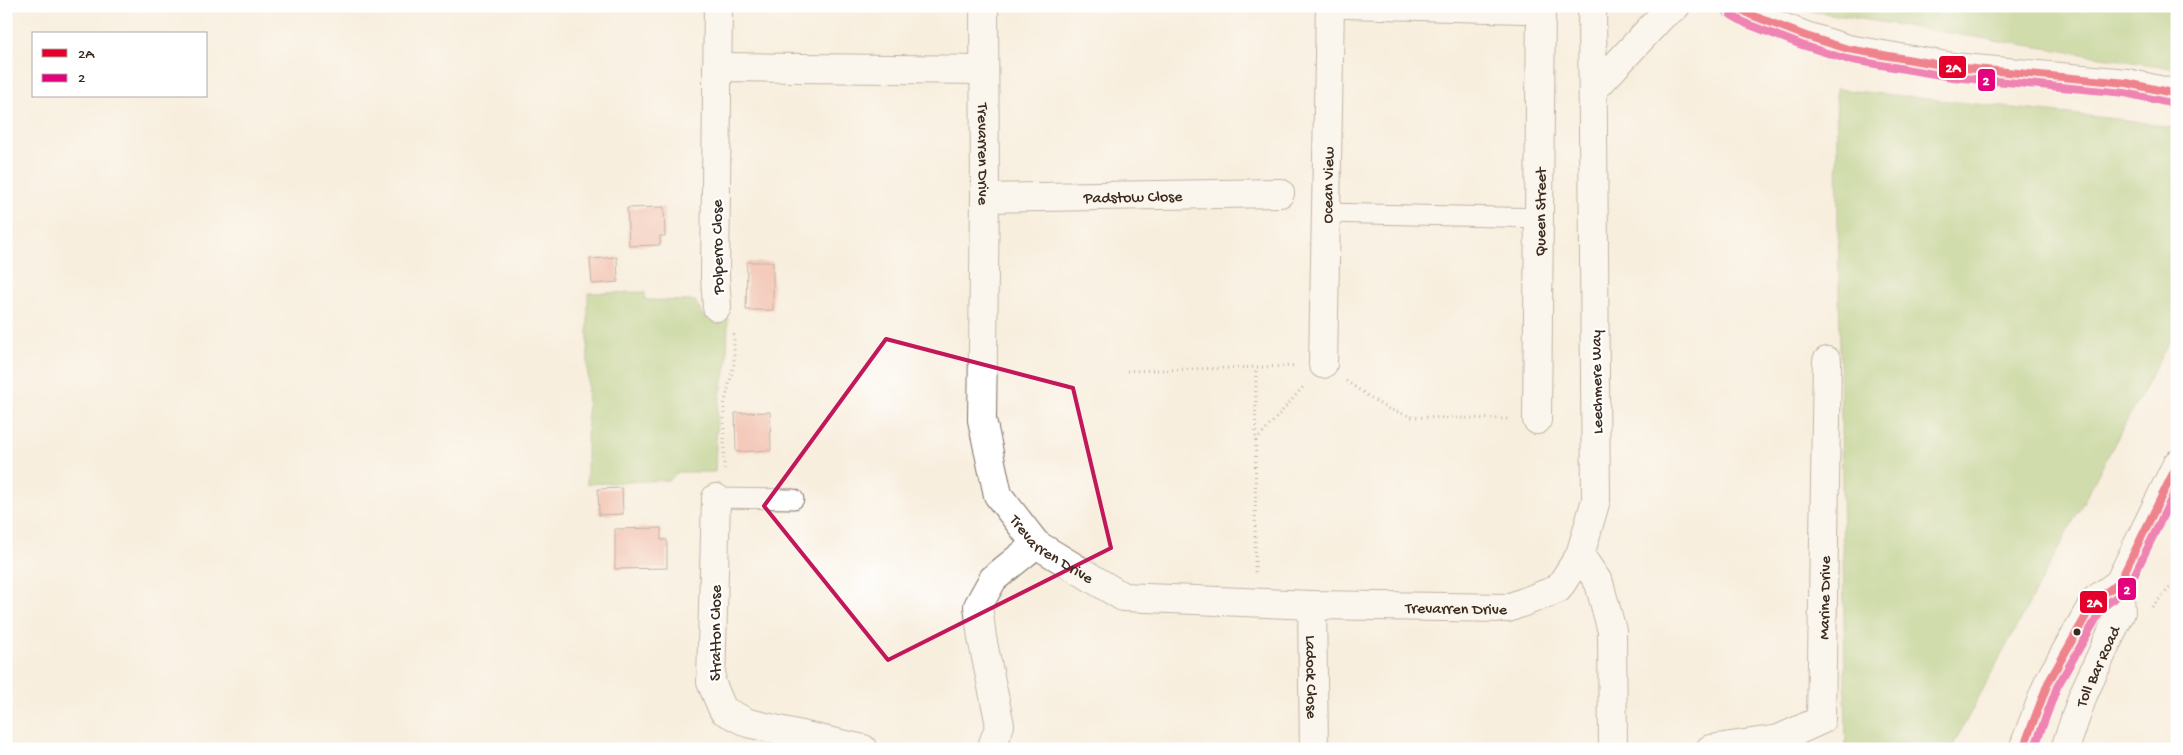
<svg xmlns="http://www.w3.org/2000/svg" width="2183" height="755" viewBox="0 0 2183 755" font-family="'Gochi Hand',sans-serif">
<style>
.green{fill:#a2c670;stroke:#6e7847}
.building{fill:#ef9d90}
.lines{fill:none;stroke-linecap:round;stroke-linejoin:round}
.service-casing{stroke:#7d6f61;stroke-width:21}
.minor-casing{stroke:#7d6f61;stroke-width:30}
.tertiary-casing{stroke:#7d6f61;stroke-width:30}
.secondary-casing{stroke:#7d6f61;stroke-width:30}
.path{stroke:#7d6f61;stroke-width:3;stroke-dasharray:1 4;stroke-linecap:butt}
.service{stroke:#fff;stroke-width:19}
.minor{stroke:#fff;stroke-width:28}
.tertiary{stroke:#fff;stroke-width:28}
.secondary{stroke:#fff;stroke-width:28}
.bus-1-casing{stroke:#fff;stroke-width:11}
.bus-2-casing{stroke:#fff;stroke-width:11}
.bus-1{stroke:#e4002b;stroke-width:8}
.bus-2{stroke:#e5007d;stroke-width:8}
.marked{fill:none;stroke:#c2185b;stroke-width:4;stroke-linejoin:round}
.bus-dot{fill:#3b2a1e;stroke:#fff;stroke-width:2}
.labels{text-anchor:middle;stroke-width:4.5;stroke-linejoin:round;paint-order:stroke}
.street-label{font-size:16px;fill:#3b2a1e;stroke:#fff}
.line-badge{stroke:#fff;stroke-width:2}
.badge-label{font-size:14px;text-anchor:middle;font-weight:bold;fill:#fff}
</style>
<rect width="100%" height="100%" fill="#fff"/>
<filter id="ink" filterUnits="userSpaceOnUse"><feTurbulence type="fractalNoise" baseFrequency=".02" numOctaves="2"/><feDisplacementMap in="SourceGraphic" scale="10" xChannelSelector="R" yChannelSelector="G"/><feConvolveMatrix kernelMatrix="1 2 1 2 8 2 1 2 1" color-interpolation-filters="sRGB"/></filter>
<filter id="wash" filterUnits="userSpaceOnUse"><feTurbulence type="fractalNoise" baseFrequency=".0096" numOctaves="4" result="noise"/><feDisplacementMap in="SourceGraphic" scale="20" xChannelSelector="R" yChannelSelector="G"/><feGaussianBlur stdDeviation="1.12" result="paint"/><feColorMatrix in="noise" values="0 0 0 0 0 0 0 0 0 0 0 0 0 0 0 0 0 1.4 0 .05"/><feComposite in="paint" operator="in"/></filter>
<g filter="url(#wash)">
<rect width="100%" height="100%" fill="#f8eede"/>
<g class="green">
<polygon points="1797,6 2177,6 2177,69 1804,10"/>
<polygon points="1836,89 2134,121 2177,129 2177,327 1951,749 1846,749"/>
<polygon points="645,292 645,300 695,301 704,317 728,318 727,362 717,412 715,472 678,472 670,480 587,484 588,293"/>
</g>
<g id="blocks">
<g class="building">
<polygon points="664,207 665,236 660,236 660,245 629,246 627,208"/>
<polygon points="617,257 618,282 592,284 590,259"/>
<polygon points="747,262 773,262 773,310 746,310"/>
<polygon points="770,412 771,450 736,452 735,413"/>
<polygon points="622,488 623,514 599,515 598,489"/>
<polygon points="661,528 661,540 667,540 667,568 615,569 615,529"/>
</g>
</g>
</g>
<g filter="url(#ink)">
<use href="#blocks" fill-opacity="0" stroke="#7d6f61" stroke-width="1"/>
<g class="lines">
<defs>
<g id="service">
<polyline points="1330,8 1541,14"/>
<polyline points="1325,213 1539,218"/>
<polyline points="716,498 794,499"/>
</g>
<g id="minor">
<path id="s1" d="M984 6 985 198 982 420 998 495 1036 544 1123 597 1312 605 1508 608 1558 589 1580 555 1596 500 1592 6"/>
<polyline points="717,67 984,70"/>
<path id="s2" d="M985 198 1280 193"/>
<polyline points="717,307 715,276 718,6"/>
<path id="s3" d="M1323 364 1330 6"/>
<path id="s4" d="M1537 420 1541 6"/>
<polyline points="716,498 711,682 723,710 748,723 863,749"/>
<polyline points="1580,555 1599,583 1612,631 1613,749"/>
<path id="s5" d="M1312 605 1314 749"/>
<polyline points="991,749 1000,725 982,638 978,606 993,579 1036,544"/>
<path id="s6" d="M1710 749 1779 739 1821 720 1827 361"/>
</g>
<g id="tertiary">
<polyline points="1736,6 1751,15 1806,36 1848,49 1953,67 2127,83 2177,94"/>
<polyline points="1593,90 1664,14 1676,6"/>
</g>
<g id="secondary">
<polyline points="2023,749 2048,683 2095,600 2119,583 2177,464"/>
<path id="s7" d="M2065 749 2083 695 2121 612 2119 583"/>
</g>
</defs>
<use href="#service" class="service-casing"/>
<use href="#minor" class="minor-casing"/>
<use href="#tertiary" class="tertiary-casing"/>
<use href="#secondary" class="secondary-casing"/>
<g class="path">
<polyline points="1127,371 1293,366"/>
<polyline points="1346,381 1386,408 1412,417 1508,419"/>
<polyline points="1256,441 1304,386"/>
<polyline points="724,469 724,406 734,364 734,332"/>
<polyline points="1255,572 1256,367"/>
<polyline points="2152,607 2177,580"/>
</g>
<use href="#service" class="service"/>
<use href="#minor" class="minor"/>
<use href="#tertiary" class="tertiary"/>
<use href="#secondary" class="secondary"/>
<defs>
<g id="bus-1">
<polyline points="1736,6 1751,15 1806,36 1848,49 1953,67 2127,83 2177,94"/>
<polyline points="2023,749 2048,683 2095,600 2119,583 2177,465"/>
</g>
<g id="bus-2">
<polyline points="1731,15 1747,24 1802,45 1846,59 1952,77 2125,93 2175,104"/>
<polyline points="2034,749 2057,687 2103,607 2128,588 2177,487"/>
</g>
</defs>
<use href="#bus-1" class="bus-1-casing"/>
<use href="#bus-2" class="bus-2-casing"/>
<use href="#bus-1" class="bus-1"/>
<use href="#bus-2" class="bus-2"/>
</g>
</g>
<path d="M0 0H2183V755H0ZM886 339 1073 388 1111 548 888 660 764 506Z" fill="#f8eede" fill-opacity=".55" fill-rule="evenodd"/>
<path class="marked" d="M886 339 1073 388 1111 548 888 660 764 506Z"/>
<circle class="bus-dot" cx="2077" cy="632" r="4.5"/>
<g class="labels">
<g class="street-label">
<text dy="6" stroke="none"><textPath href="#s1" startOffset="148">Trevarren Drive</textPath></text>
<text dy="6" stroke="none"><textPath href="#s3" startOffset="179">Ocean View</textPath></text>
<text dy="6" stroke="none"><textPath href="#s2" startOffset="148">Padstow Close</textPath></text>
<text dy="6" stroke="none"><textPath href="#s4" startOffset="208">Queen Street</textPath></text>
<text transform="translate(716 247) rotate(-91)" y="6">Polperro Close</text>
<text transform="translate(1595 382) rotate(-91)" y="6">Leechmere Way</text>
<text dy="6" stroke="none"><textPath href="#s1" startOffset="568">Trevarren Drive</textPath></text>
<text dy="6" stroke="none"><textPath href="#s6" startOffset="238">Marine Drive</textPath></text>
<text dy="6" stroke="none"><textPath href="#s1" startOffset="988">Trevarren Drive</textPath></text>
<text transform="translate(714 633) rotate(-90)" y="6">Stratton Close</text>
<text dy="6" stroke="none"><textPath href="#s7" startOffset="89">Toll Bar Road</textPath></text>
<text dy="6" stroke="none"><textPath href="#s5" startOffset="72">Ladock Close</textPath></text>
</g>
</g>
<g class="line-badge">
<rect x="1938" y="55" width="29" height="24" rx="5" fill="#e4002b"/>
<rect x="1977" y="68" width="19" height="24" rx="5" fill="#e5007d"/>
<rect x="2117" y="577" width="20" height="24" rx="5" fill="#e5007d"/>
<rect x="2079" y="590" width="29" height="24" rx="5" fill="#e4002b"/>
</g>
<g class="badge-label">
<text x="1953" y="72">2A</text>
<text x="1986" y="85">2</text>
<text x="2127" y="594">2</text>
<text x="2094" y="607">2A</text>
</g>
<rect width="2183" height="755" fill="none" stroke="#fff" stroke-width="25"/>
<rect x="32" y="32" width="175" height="65" fill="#ffffff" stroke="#b1aaa5"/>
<rect x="42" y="49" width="25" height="8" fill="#e4002b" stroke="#b1aaa5"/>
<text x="78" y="58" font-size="15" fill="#3b2a1e">2A</text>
<rect x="42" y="74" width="25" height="8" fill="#e5007d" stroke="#b1aaa5"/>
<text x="78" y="82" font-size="15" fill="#3b2a1e">2</text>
</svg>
